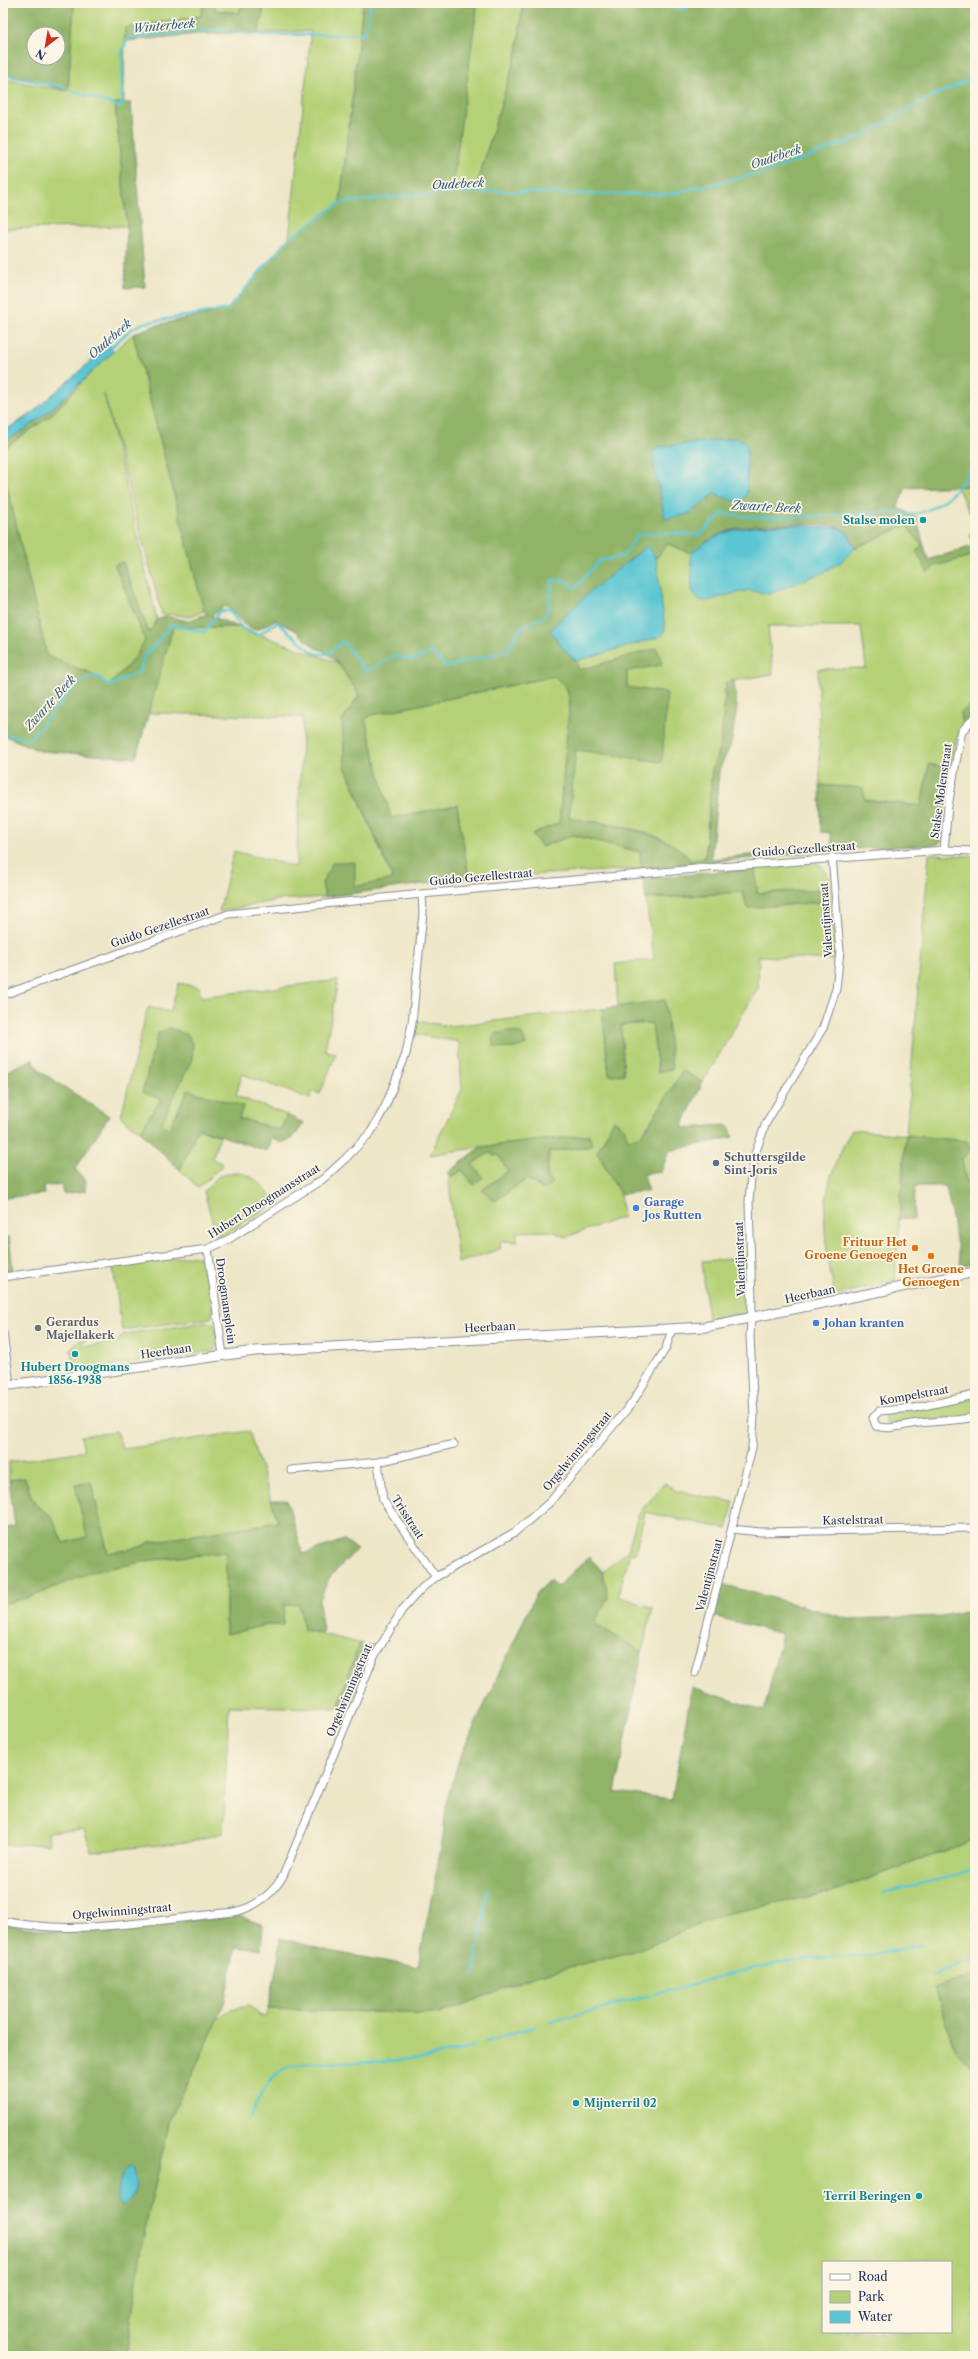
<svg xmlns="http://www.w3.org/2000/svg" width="978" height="2359" viewBox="0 0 978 2359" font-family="'Libre Caslon Text',serif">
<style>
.green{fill:#b5d177;stroke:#68806a;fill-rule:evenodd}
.forest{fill:#90b368;stroke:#567163;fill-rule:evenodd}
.water{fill:#5ac6d3;stroke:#3a7a98}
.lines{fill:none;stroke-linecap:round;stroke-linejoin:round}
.stream{stroke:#5ac6d3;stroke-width:2.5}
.minor-casing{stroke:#848a92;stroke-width:9}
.tertiary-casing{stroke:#848a92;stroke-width:11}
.minor{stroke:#fff;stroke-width:7}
.tertiary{stroke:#fff;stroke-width:9}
.culture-dot{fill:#0f9aa8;stroke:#fcf5e5;stroke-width:1.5}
.service-dot{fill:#5c6f8a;stroke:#fcf5e5;stroke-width:1.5}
.shop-dot{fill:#3f7fe0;stroke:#fcf5e5;stroke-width:1.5}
.food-dot{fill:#e8710a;stroke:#fcf5e5;stroke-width:1.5}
.worship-dot{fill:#6b7280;stroke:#fcf5e5;stroke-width:1.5}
.labels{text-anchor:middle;stroke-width:3.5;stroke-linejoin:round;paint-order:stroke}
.culture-label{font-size:11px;font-weight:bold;fill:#0d838f;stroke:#fcf5e5;text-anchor:end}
.street-label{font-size:11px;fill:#1b2f5e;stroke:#fcf5e5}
.service-label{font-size:11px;font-weight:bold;fill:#4e5e75;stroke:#fcf5e5;text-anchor:start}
.shop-label{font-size:11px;font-weight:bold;fill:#366cbe;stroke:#fcf5e5;text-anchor:start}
.food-label{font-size:11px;font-weight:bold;fill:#c56008;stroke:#fcf5e5;text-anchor:end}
.worship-label{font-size:11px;font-weight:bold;fill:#5b616d;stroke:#fcf5e5;text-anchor:start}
.water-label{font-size:12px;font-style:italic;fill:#2e5c81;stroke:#fcf5e5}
</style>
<rect width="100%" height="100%" fill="#fcf5e5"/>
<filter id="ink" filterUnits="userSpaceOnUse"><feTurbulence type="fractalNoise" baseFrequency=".025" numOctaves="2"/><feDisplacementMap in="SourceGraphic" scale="8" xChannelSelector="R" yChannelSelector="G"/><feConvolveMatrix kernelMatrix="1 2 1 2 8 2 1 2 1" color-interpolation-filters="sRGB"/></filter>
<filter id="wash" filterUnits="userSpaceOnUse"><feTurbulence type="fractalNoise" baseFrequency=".012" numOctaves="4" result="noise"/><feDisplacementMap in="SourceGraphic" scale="16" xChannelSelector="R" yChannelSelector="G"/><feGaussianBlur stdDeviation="0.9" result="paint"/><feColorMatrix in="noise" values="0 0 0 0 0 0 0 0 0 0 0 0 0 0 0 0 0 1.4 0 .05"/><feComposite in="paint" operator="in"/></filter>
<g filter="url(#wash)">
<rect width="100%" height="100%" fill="#ede6c7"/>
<g class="green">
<polygon points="74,3 204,3 201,16 125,28 124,103 115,103 127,226 3,229 3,79 68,91"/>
<polygon points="216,3 242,3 239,13 215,10"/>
<polygon points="265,3 363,3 340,203 289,238 311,31 258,33"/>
<polygon points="462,3 523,3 517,52 476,187 451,190 477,7 462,5"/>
<polygon points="133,334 204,611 189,617 171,614 162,615 104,394 157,620 149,634 123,562 115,565 145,640 136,656 109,686 98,676 47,656 3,469 3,449 50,416 97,366"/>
<polygon points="956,485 975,486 975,524"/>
<path d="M906 525 922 545 916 551 935 566 975 555V702L961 713 963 724 957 737 950 768 929 764 921 806 865 800 863 788 820 785 818 669 866 668 861 626H768L773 674 726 682 721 742 712 771 705 858 691 861C668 829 606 824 569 818L575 749 662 762 627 688V671L579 670 576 661 659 637 665 630 656 558 668 544 691 553 692 590 706 601 748 590 769 594 824 572 842 561 855 548Z"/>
<polygon points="173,627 239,627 338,663 359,695 342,721 345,766 393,880 355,887 322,883 325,897 277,900 219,912 234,851 296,867 303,717 147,713"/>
<polygon points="554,676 566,687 570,701 559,823 533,834 542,847 573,835 640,852 642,869 469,878 457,805 391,818 365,719 372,715"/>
<path d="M929 854 975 856V1182L966 1183 962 1159 906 1135 895 1281 835 1295C821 1231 817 1189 852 1130L906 1135Z"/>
<polygon points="816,863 820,864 828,875 837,955 832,960 759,956 758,988 703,1082 683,1071 642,1135 627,1140 624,1128 597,1152 620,1194 623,1217 566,1237 551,1231 517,1232 517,1242 501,1241 500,1249 458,1263 448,1173 452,1177 462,1170 474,1185 472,1164 489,1153 499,1156 508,1171 495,1201 527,1179 544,1190 549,1152 592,1146 589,1135 481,1147 430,1155 462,1089 459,1042 414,1034 416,1021 450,1026 602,1009 609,1075 624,1074 620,1025 652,1023 658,1071 665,1001 618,1007 615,964 654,959 646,899 743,892 747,908 824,902 822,890 757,893 755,868"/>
<polygon points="338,980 325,1050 336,1054 320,1094 313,1091 310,1099 242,1074 236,1096 287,1115 280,1130 238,1118 242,1106 169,1129 160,1124 192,1059 142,1092 161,1099 140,1131 121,1117 147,1010 149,1007 170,1012 179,983 199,987 201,997"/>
<polygon points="198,1128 220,1136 212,1159 224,1164 198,1188 180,1170"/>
<path d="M237 1172C254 1175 268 1188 274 1204L217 1239 204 1191 219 1176Z"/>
<polygon points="191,1256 201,1258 206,1264 213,1314 211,1318 122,1330 113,1267"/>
<polygon points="746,1258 748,1313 708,1319 702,1261"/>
<path d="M208 1322 214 1324C216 1333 219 1343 214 1351L74 1371 71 1350 78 1341 86 1340 81 1347 117 1342 124 1334Z"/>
<polygon points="975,1398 975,1415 889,1425 885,1420 885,1415 889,1413"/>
<polygon points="116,1431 123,1449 249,1431 278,1522 150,1542 141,1547 108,1554 91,1482 75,1485 88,1537 63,1543 52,1517 37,1506 31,1496 25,1478 9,1480 9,1462 84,1451 81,1436"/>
<polygon points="665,1483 676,1491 734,1502 727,1529 645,1512 635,1554 630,1553 618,1596 653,1608 642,1652 594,1623 608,1597 603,1572 628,1550 638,1514"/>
<polygon points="226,1552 226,1634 267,1625 283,1625 284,1605 300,1604 304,1630 359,1643 338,1708 229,1706 223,1833 188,1842 91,1852 84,1829 48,1832 49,1844 3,1845 3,1604 33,1596 91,1572 152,1560"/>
<path d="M975 1840V1974L935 1988 956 2049 975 2070V2356H126L143 2238 170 2119 218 2020 231 2009 249 2006 261 2016H265L268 2009 439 2014 535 1976 642 1949 720 1915 831 1892ZM823 2262H951V2332H823Z"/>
</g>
<g class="forest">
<path d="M3 3H74L68 91 3 72ZM34 34H58V58H34Z"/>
<polygon points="204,3 216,3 215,10 239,13 242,3 265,3 258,33 198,34 125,41 125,28 201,16"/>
<path d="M363 3H462V5L477 7 452 190 476 187 517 52 523 3H975V486L906 488 897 507 916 517 928 560 973 546 970 534 975 536V555L935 566 928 573 916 551 922 545 906 525 855 548C851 539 848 530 838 527 818 522 760 524 740 528 723 531 704 542 691 553L668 544 656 558 647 546 565 651 576 661 579 670 657 648 662 665 627 671V687L667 693 662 762 576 750 569 818C606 825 668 829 691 861L705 858 712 771 721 742 726 682 734 681 737 708 731 744 719 770 711 859 832 846 830 833 821 832 820 785 863 788 865 800 921 806 929 764 950 768 941 842 935 845 833 850 642 869 640 852 573 835 542 847 532 834 559 823 570 701 566 687 554 676 372 715 365 719 391 818 457 805 469 878 325 897 322 883 333 862H355V887L393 879 345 766 342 721 359 695 338 663 324 651 315 648 295 630 275 620C270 622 263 628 258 629 243 632 238 612 225 606L211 616 239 627H173L136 758 40 751 3 735V469L47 656 98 676 109 686 136 656 145 640 115 565 123 562 149 633 157 620 166 616 188 621 206 614 209 615 204 611 133 334 153 326 228 309 289 238 340 203Z"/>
<polygon points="115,103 131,103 145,287 125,288 127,226"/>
<polygon points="65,384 74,391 50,416 3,449 3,432 32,413"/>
<polygon points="975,702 975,729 968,732 961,720 960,713"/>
<polygon points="755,868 757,893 823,890 825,902 747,908 743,892 646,899 643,879"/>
<polygon points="665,1000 672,1069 658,1072 652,1023 621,1025 624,1074 609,1075 602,1009"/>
<polygon points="169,1028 188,1035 193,1046 192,1059 161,1124 169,1129 188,1090 243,1106 239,1118 280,1130 287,1115 304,1123 292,1139 280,1143 271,1137 267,1151 198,1128 180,1170 140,1131 161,1099 142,1092 158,1033"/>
<path d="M507 1031 521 1033 526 1044C516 1049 504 1050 494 1046L492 1039 496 1034Z"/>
<polygon points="32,1059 41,1072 109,1116 75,1169 86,1181 85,1191 63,1194 61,1184 43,1187 44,1194 3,1198 3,1149 10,1136 10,1088 5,1072"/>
<polygon points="683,1071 703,1082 681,1128 726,1125 730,1128 733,1137 669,1151 661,1172 644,1174 648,1191 620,1194 597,1152 614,1120 624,1128 628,1139 642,1135"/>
<polygon points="589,1135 592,1146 549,1152 547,1175 552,1183 544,1190 527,1179 495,1201 482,1190 508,1171 499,1156 489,1153 472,1164 483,1177 474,1185 462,1170 452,1177 448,1173 481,1147"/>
<polygon points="906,1135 967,1141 971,1150 962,1159 975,1238 975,1264 961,1266 946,1186 915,1186 914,1220 899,1218"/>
<polygon points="9,1237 13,1270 3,1271 3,1238"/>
<polygon points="25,1478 31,1496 37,1506 52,1517 63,1543 87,1537 75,1485 91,1482 108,1553 141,1547 150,1542 278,1522 271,1500 287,1500 303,1554 344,1540 357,1549 329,1578 319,1602 323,1633 304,1630 299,1604 284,1605 283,1625 267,1625 226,1634 226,1552 152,1560 91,1572 33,1596 3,1604 3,1529 15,1526 9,1480"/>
<polygon points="589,1557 603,1572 608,1597 594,1623 642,1652 615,1792 672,1799 692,1687 764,1711 782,1634 713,1616 722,1584 849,1619 941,1616 975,1609 975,1840 831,1892 720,1915 642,1949 535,1976 439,2014 268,2009 279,1955 280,1938 329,1951 418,1967 443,1837 446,1803 460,1757 536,1594 550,1580 557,1587"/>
<polygon points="359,1643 375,1646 349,1708 338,1708"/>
<polygon points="239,1916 263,1925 261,1950 236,1947 225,2000 218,2020 170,2119 143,2238 126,2356 3,2356 3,1924 59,1932"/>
<polygon points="975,1974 975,2070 956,2050 935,1988"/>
</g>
<g class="water">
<path d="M109 345 113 352C85 377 37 428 3 441V431L25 419Z"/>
<polygon points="738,438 747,444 747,495 738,502 714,494 689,514 665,519 652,455 657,447"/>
<path d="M791 525 839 528 849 535 855 548 842 561 824 572 769 594 748 590 706 601 698 600 692 590 691 553C723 526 751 527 791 525Z"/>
<polygon points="647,546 656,558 665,630 659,637 576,661 565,651 550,630 591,591"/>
<path d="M128 2167H132C137 2184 138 2193 124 2206L118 2201C119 2188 118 2176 128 2167Z"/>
</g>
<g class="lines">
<g class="stream">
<polyline points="664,3 680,9 687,9 691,3"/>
<polyline points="3,75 58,86 120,107 122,106 122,51 128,38 215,30 264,35 362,34 365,32 371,3"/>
<polyline points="109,349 130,330 143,323 228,309 289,238 340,203 409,195 499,191 565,194 670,194 773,170 860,137 929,98 975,77"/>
<path d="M3 734 29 739 80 680 98 676 109 686 140 671 144 656 156 644 170 625 204 632 220 611H230L243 630 259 635 277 622 311 651 318 654H328L343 641 366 672 393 656 414 660 432 652 446 667 507 651 520 629 544 616 549 607 552 580H563L575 588 599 561 624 556 637 535 661 533 700 535 722 513C778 523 826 514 881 512 902 511 909 520 932 508 952 498 966 479 975 459"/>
<polyline points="883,1893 954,1876 975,1868"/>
<polyline points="480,1939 488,1890"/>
<polyline points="474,1975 478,1946"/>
<polyline points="930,1975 975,1959"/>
<polyline points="550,2022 758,1967 814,1958 872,1955 921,1945"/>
<polyline points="485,2042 535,2026"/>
<path d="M250 2118C258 2102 264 2083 279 2072 300 2058 345 2064 369 2062 405 2060 440 2058 474 2046"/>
</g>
</g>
</g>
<g filter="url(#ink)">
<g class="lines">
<defs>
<g id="minor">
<polyline points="944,850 948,806 960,740 962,731 975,717"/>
<polyline points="3,995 228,914 422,894 706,868 944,850 975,851"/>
<polyline points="208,1249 223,1355"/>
<polyline points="3,1277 208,1249 229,1239 323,1179 346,1158 371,1132 385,1107 406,1054 412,1023 423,913 422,894"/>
<polyline points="3,1333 10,1385"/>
<path d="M975 1395 914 1408 879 1411 873 1418 876 1426C891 1431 904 1424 919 1423 938 1421 956 1421 975 1417"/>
<polyline points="378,1462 383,1500 436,1577"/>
<polyline points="291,1470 378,1462 454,1444"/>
<polyline points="732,1529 760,1532 975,1528"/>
<polyline points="695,1673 752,1448 754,1416 750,1336 752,1303 749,1202 751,1177 756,1151 766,1123 823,1028 836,989 840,951 832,857"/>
<path d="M3 1921C76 1937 160 1919 234 1912 255 1907 272 1895 283 1876L374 1657 402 1610 422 1588 436 1577 515 1532 550 1502 632 1403 666 1348 672 1329"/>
</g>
<polyline id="tertiary" points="3,1386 255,1351 705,1327 975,1272"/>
</defs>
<use href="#minor" class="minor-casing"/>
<use href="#tertiary" class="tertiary-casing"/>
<use href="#minor" class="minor"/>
<use href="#tertiary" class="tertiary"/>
</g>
</g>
<g class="culture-dot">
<circle cx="923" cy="520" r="4"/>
<circle cx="75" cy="1354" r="4"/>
<circle cx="576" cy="2103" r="4"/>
<circle cx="919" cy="2196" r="4"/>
</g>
<circle class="service-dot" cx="716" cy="1163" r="4"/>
<g class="shop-dot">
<circle cx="636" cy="1208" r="4"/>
<circle cx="816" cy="1323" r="4"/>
</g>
<g class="food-dot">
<circle cx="915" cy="1248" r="4"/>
<circle cx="931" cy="1256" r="4"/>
</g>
<circle class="worship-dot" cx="38" cy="1328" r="4"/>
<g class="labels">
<g class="culture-label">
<text x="915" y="524">Stalse molen</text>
<text x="75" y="1371" text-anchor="middle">Hubert Droogmans<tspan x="75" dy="13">1856-1938</tspan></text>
<text x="584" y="2107" text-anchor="start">Mijnterril 02</text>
<text x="911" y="2200">Terril Beringen</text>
</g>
<g class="street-label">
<text transform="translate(941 791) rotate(-82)" y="4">Stalse Molenstraat</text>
<text transform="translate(804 849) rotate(-4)" y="4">Guido Gezellestraat</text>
<text transform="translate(481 877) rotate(-5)" y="4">Guido Gezellestraat</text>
<text transform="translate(826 920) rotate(-94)" y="4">Valentijnstraat</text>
<text transform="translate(160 927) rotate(-19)" y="4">Guido Gezellestraat</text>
<text transform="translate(264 1201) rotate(-32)" y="4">Hubert Droogmansstraat</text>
<text transform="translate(740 1259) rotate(-92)" y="4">Valentijnstraat</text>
<text transform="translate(810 1294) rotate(-12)" y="4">Heerbaan</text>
<text transform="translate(226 1301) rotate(82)" y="4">Droogmansplein</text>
<text transform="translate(490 1327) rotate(-3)" y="4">Heerbaan</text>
<text transform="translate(166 1351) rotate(-8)" y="4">Heerbaan</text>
<text transform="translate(914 1395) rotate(-10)" y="4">Kompelstraat</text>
<text transform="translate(577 1451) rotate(-50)" y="4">Orgelwinningstraat</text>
<text transform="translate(408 1517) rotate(57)" y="4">Trisstraat</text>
<text transform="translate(853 1520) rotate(-1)" y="4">Kastelstraat</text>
<text transform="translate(709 1575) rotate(-75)" y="4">Valentijnstraat</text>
<text transform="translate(349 1690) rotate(-67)" y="4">Orgelwinningstraat</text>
<text transform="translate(122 1911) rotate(-5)" y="4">Orgelwinningstraat</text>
</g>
<g class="service-label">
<text x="724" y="1161">Schuttersgilde<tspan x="724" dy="13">Sint-Joris</tspan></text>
</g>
<g class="shop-label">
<text x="644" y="1206">Garage<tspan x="644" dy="13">Jos Rutten</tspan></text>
<text x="824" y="1327">Johan kranten</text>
</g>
<g class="food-label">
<text x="907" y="1246">Frituur Het<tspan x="907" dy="13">Groene Genoegen</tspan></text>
<text x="931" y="1273" text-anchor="middle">Het Groene<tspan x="931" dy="13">Genoegen</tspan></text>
</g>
<g class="worship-label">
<text x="46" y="1326">Gerardus<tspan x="46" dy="13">Majellakerk</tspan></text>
</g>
<g class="water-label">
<text transform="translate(164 26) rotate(-5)" y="4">Winterbeek</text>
<text transform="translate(776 157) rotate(-18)" y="4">Oudebeek</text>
<text transform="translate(458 184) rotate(-3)" y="4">Oudebeek</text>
<text transform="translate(110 339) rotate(-41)" y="4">Oudebeek</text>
<text transform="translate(766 507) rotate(3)" y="4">Zwarte Beek</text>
<text transform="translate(50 703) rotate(-48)" y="4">Zwarte Beek</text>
</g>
</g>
<rect width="978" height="2359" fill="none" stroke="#fcf5e5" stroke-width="16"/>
<rect x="822" y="2261" width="130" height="72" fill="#fcf5e5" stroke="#a2a6af"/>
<rect x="830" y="2274" width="20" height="6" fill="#ffffff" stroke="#a2a6af"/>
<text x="858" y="2281" font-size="12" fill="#1b2f5e">Road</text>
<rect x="830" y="2291" width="20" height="12" fill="#b5d177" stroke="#a2a6af"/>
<text x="858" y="2301" font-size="12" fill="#1b2f5e">Park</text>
<rect x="830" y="2311" width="20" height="12" fill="#5ac6d3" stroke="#a2a6af"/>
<text x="858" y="2321" font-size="12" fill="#1b2f5e">Water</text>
<g transform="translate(46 46) rotate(211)"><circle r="19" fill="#fcf5e5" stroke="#a2a6af"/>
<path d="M0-3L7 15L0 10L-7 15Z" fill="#c8321e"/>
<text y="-6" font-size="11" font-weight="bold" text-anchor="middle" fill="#1b2f5e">N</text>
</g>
</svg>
